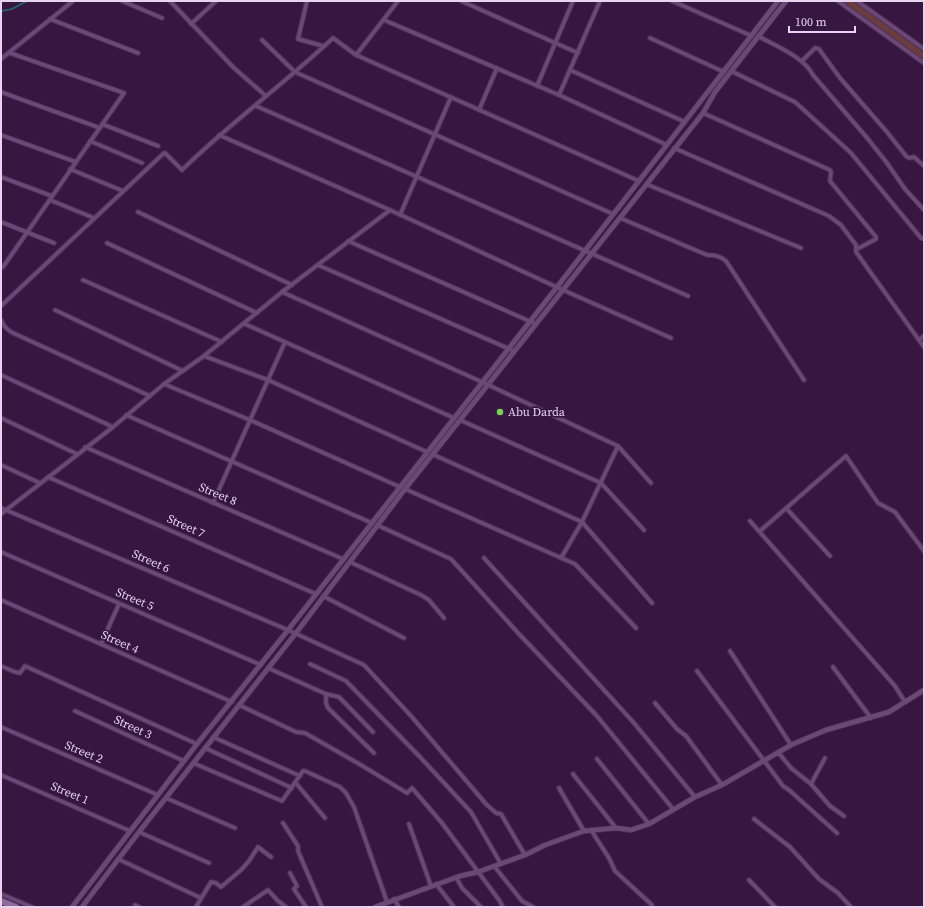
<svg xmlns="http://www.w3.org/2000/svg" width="925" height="908" viewBox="0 0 925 908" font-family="'Source Serif 4',serif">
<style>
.green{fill:#6a3c3e}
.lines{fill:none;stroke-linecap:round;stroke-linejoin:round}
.stream{stroke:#236a6c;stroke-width:1.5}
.minor-casing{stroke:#4f3357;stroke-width:5.5}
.tertiary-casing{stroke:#4f3357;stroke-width:6}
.trunk-casing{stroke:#4f3357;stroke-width:8}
.minor{stroke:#6b4877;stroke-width:3.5}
.tertiary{stroke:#6b4877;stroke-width:4.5}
.trunk{stroke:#92699e;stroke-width:6}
.poi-dot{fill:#7ad157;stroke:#371641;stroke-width:1.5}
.labels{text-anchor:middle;stroke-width:3.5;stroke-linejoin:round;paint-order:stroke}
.poi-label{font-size:12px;fill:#e9d4ef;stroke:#371641;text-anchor:start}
.street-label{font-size:12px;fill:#e9d4ef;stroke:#371641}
</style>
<rect width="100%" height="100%" fill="#371641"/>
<polygon class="green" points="842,1 853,1 924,52 924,60"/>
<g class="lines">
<polyline class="stream" points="1,11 12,9 27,1"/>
<defs>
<g id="minor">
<polyline points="122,1 162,18"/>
<polyline points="170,1 234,68 266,96"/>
<polyline points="307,1 298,39 323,46"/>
<polyline points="461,1 578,53"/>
<polyline points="672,1 752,36"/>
<polyline points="838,1 924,63"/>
<polyline points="857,1 924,49"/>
<polyline points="50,19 138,53"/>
<polyline points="384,20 559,95 667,145"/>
<polyline points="191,24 216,1"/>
<path d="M758 36C776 46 804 57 813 75L868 139 887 163 905 189 924 210"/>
<polyline points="650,38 724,72"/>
<polyline points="262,40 295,72 613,214"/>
<polyline points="356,55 639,181"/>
<polyline points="1,59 73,1"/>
<polyline points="802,61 815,48 819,49 840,78 887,132 906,156 909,158 914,157 924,166"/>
<polyline points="570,70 685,122"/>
<polyline points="731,71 795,102 851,153 921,238 924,239"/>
<polyline points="537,86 573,1"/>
<polyline points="1,92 100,128"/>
<polyline points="559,95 600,1"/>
<polyline points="256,106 688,296"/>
<polyline points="479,110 497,68"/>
<polyline points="703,113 830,170 831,172 830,181 876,237 876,239 857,249"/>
<polyline points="102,124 158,146"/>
<polyline points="1,135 76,162"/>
<polyline points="219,135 390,210 563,290 671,338"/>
<polyline points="90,141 142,163"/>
<polyline points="674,148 829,216 841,225 856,245 856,252 924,347"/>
<polyline points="70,169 123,191"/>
<polyline points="1,177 52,196"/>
<polyline points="646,184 801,248"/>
<polyline points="50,200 94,218"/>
<polyline points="138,212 292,285"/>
<polyline points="400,215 451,97"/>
<path d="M620 218 707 255C715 255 720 256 726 261L804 380"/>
<polyline points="1,222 54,243"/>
<polyline points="348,241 536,324"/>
<polyline points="107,243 257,313"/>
<polyline points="318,265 514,351"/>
<polyline points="1,266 3,267 124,93 10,53"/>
<polyline points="83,280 222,342"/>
<polyline points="282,292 482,382 618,446 651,483"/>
<path d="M1 306 164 153H165L182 170C230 123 284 84 333 38L356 55 398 1"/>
<polyline points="55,310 183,371"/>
<polyline points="1,320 5,327 11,332 150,396"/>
<polyline points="245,324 454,418"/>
<polyline points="919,340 924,336"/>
<polyline points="204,356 268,380 427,452"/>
<polyline points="1,375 113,427"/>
<polyline points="164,384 250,420 400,487"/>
<polyline points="126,415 372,523"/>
<polyline points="1,418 77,454"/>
<polyline points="460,420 601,483 644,530"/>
<polyline points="85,447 343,559"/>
<polyline points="432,454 582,522 652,603"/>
<polyline points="1,465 40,483"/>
<polyline points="48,477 316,594"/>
<polyline points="405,489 575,564 636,628"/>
<polyline points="213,503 285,342"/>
<polyline points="1,508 288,630 364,665 412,717 486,804 496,813 501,814 525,855"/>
<polyline points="786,508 830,556"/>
<polyline points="1,514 113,427 164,384 204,356 282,292 390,210"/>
<polyline points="750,521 895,686 905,702"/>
<polyline points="377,525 451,559 520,635 597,716 673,809"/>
<polyline points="760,531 846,456 878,503 895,512 924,551"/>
<polyline points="1,552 261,665"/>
<polyline points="484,558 634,723 695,797"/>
<polyline points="561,558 582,522 618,446"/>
<polyline points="350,562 421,595 429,600 444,618"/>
<polyline points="323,596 404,638"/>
<polyline points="1,600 232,702"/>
<polyline points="101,644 119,604"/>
<polyline points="730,651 791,745"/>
<polyline points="310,664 346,681 420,757 471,812 501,864"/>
<polyline points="1,666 15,672 20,673 25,666 197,744"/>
<polyline points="833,667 871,718"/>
<polyline points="268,668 326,694 339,697 373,732"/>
<polyline points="697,671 783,786 789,790 837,833"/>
<polyline points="326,694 326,703 328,708 374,753"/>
<polyline points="655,703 677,729 686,736 722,785"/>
<polyline points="239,705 296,732 305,733 361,765 407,793 412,788 442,823 499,900 503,907"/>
<polyline points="75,711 184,761"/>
<polyline points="1,727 158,795"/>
<polyline points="213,737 300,776"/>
<polyline points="205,748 292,788"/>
<polyline points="778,752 791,768 811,784 830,806 844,816"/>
<polyline points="597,759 649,824"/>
<polyline points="193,763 282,801 303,771 305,771 340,787 346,793 354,807 387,902"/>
<polyline points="573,774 616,828"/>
<polyline points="1,775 130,831"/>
<polyline points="295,782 325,818"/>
<polyline points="811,784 825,758"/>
<polyline points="559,788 584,831"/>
<polyline points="166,798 235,828"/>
<polyline points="754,819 790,847 819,879 838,893 851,907"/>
<polyline points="283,823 298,846 298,851 322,907"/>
<polyline points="409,824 431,886"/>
<polyline points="591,830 609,858 615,871 652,905"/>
<polyline points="139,832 209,863"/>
<polyline points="118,859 201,898"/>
<polyline points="494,866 522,901 533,907"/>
<polyline points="290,873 297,886 294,889 306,907"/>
<polyline points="456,877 462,888 481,907"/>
<polyline points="749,880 775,907"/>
<polyline points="436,884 454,907"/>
<polyline points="1,894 32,907"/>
<polyline points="394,899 399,907"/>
<polyline points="135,905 139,907"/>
<polyline points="196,907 211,882 216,883 221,887 241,870 249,861 258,847 271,857"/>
<polyline points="243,907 268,890 278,901 286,907"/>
</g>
<g id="tertiary">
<polyline points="72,907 197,744 288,630 557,287 778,1"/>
<polyline points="82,907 139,832 296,633 405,489 460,420 703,113 715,92 786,1"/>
<polyline points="375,907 460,876 478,872 525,855 545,845 584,831 616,828 631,830 649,824 695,797 722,785 791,745 826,730 889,712 924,690"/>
</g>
<polyline id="trunk" points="1,901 16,907"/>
</defs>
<use href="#minor" class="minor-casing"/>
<use href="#tertiary" class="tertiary-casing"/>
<use href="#trunk" class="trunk-casing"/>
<use href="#minor" class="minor"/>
<use href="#tertiary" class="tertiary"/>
<use href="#trunk" class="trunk"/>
</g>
<circle class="poi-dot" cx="500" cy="412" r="4"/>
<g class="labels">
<g class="poi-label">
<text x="508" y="416">Abu Darda</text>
</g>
<g class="street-label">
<text transform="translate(218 494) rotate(23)" y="4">Street 8</text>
<text transform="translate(186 526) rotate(24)" y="4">Street 7</text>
<text transform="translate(151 561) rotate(24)" y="4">Street 6</text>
<text transform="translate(135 599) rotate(23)" y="4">Street 5</text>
<text transform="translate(120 642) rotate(24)" y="4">Street 4</text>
<text transform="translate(133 727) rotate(25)" y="4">Street 3</text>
<text transform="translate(84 752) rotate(23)" y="4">Street 2</text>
<text transform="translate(70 793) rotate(23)" y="4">Street 1</text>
</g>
</g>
<rect width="925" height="908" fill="none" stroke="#e9d4ef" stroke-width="4"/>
<path d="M789 26v6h66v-6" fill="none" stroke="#e9d4ef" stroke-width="2"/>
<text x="795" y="26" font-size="12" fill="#e9d4ef" stroke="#371641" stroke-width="3" paint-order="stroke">100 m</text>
</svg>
